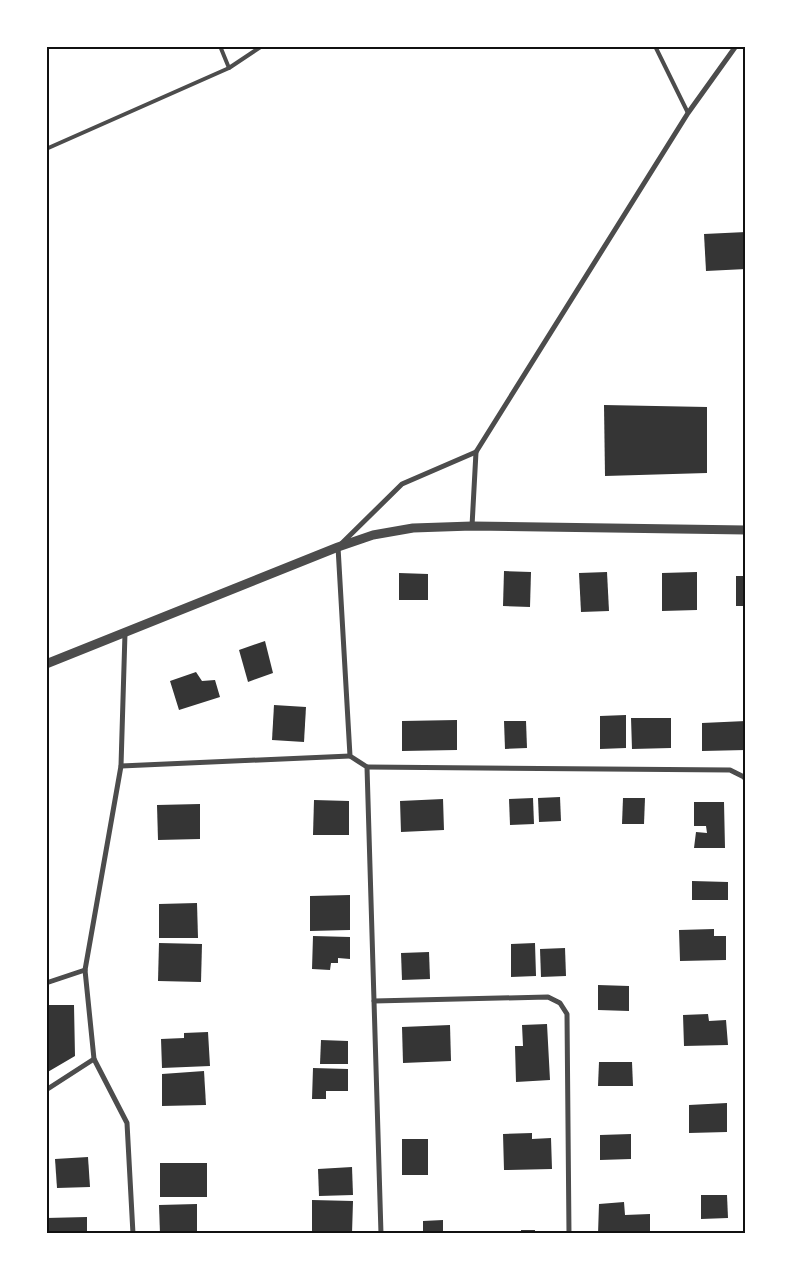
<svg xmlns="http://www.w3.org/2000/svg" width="792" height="1280" viewBox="0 0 792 1280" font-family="'Source Sans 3',sans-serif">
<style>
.building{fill:#353535}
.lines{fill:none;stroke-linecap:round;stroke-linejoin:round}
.service{stroke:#4c4c4c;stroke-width:4}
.minor{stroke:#4c4c4c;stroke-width:5}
.tertiary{stroke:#4c4c4c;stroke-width:9}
.neatline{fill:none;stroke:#111;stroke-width:2}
</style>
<rect width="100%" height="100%" fill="#fff"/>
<g class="building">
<polygon points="746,232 746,269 706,271 704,234"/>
<polygon points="604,405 707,407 707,473 605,476"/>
<polygon points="504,571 531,572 530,607 503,606"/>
<polygon points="607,572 609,611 581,612 579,573"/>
<polygon points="697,572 697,610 662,611 662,573"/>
<polygon points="399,573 428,574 428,600 399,600"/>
<rect x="736" y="576" width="10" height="30"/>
<polygon points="265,641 273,673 248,682 239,650"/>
<polygon points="196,672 202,681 215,680 220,697 179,710 170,681"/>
<polygon points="274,705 306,707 304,742 272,740"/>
<polygon points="626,715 626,748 600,749 600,716"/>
<polygon points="631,718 671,718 671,748 632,749"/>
<polygon points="457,720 457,750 402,751 402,721"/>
<polygon points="504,721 526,721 527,748 505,749"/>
<polygon points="746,721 746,750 702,751 702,723"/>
<polygon points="560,797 561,821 539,822 538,798"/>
<polygon points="533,798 534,824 510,825 509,799"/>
<polygon points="623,798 645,798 644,824 622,824"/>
<polygon points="443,799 444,830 401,832 400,801"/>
<polygon points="314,800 349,801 349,835 313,835"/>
<polygon points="694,802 724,802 725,848 694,848 696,832 707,833 706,826 694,826"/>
<polygon points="200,804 200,839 158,840 157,805"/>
<polygon points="692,881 728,882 728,900 692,900"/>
<polygon points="350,895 350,930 310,931 310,896"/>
<polygon points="197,903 198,938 159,938 159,904"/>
<polygon points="714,929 714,936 726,936 726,960 680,961 679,930"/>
<polygon points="313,936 350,937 350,959 338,958 338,963 331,963 330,970 312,969"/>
<polygon points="159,943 202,944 201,982 158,981"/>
<polygon points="535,943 536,976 511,977 511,944"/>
<polygon points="565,948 566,976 541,977 540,949"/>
<polygon points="429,952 430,979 402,980 401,953"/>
<polygon points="598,985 629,986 629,1011 598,1010"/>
<polygon points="48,1005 74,1005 75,1056 46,1073 46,1044 49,1043"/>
<polygon points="708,1014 709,1021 726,1020 728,1045 684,1046 683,1015"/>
<polygon points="547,1024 550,1080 516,1082 515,1046 523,1046 522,1025"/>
<polygon points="450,1025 451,1061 403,1063 402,1027"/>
<polygon points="208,1032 210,1066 162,1068 161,1039 184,1038 184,1033"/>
<polygon points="321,1040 348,1041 348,1064 320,1064"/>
<polygon points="599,1062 632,1062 633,1086 598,1086"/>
<polygon points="313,1068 348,1069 348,1091 326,1091 326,1099 312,1099"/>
<polygon points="204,1071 206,1105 162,1106 162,1074"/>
<polygon points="727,1103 727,1132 689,1133 689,1105"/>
<polygon points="532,1133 532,1139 551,1138 552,1169 504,1170 503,1134"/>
<polygon points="631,1134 631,1159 600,1160 600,1135"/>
<rect x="402" y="1139" width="26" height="36"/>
<polygon points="88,1157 90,1187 57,1188 55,1159"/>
<rect x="160" y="1163" width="47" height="34"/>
<polygon points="352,1167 353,1195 319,1196 318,1169"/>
<polygon points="701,1195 727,1195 728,1218 701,1219"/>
<polygon points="312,1200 353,1201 352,1234 312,1234"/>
<polygon points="624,1202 625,1215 650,1214 650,1234 598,1234 599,1204"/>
<polygon points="197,1204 197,1234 160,1234 159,1205"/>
<polygon points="87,1217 87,1234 46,1234 46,1218"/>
<polygon points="443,1220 443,1234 402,1234 402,1231 423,1231 423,1221"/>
<rect x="521" y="1230" width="14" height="4"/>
</g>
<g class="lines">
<g class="service">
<polyline points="220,46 229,68 262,46"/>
<polyline points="655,46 688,113"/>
<polyline points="46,149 229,68"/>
</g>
<g class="minor">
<polyline points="472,526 476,452"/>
<polyline points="125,633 121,766 85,970 94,1059 127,1123 133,1234"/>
<polyline points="121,766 350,756"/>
<polyline points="367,767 730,770 744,777 746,780"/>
<polyline points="46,983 85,970"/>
<polyline points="374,1001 548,997 560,1003 567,1014 569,1234"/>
<polyline points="46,1090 94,1059"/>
<polyline points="381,1234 367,767 350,756 338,547 402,484 476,452 688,113 736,46"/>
</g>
<polyline class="tertiary" points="46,664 338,547 373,535 413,528 472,526 746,530"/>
</g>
<rect width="792" height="1280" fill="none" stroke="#ffffff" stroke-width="95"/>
<rect x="48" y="48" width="696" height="1184" class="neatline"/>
</svg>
